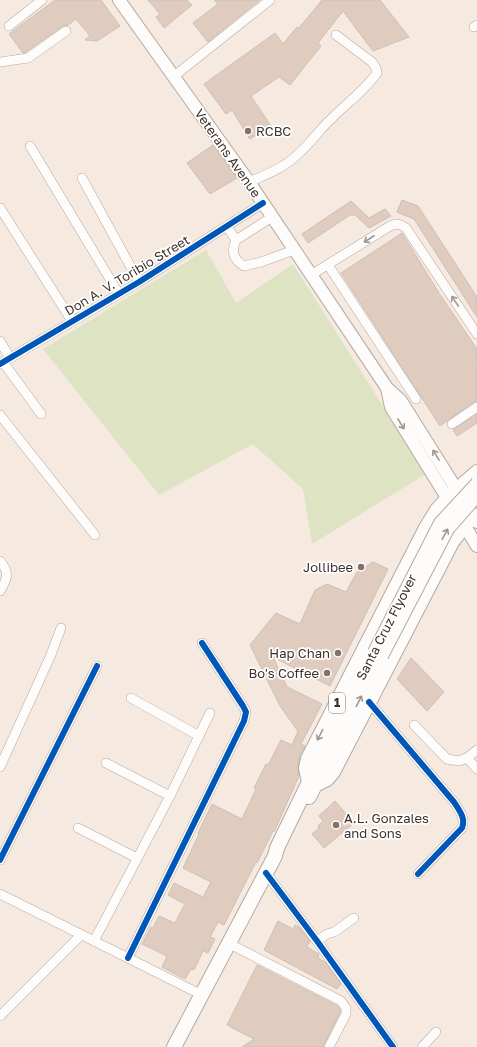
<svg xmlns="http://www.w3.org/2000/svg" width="477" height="1047" viewBox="0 0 477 1047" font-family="'Golos Text',sans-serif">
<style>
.green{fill:#dee3c4}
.building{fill:#dfccbe;stroke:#cbc0b8}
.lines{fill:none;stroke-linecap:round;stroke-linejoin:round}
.minor-casing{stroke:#b4a9a2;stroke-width:10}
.major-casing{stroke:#b4a9a2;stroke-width:14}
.highway-casing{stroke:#b4a9a2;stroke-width:16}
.path{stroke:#d7d4d2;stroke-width:1.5;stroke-dasharray:3 2;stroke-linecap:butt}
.minor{stroke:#fefcfa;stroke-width:9}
.major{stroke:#fefcfa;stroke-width:12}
.highway{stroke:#fefcfa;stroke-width:14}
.major-bridge-casing{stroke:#b4a9a2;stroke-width:14;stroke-linecap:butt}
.major-bridge{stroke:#fefcfa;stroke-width:12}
.cycleway-casing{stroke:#fff;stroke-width:8}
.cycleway{stroke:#0057b8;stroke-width:6}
.oneway{stroke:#9e9792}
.poi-dot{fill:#7e726a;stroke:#fff;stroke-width:1.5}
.labels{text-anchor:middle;stroke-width:3.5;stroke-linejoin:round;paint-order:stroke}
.shield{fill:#fff;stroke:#78706b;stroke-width:1}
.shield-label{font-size:12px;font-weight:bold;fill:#3e322b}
.poi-label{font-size:13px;fill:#3e322b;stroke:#fff;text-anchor:end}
.street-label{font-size:13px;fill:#3e322b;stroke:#fff}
</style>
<rect width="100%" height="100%" fill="#f6e9e0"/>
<polygon class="green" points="206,250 236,303 293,264 426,474 312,544 303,489 253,444 159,495 43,349"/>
<g class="building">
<polygon points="55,0 101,0 120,26 97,41 85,40 90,36 76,19 68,25 63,26 26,52 23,53 9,34"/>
<polygon points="148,0 187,0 192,5 164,28 156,17 160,14"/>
<polygon points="214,0 260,0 208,42 193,23 218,4"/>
<polygon points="322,0 380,0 409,37 373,51 343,11 318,43 321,46 290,85 279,77 251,96 271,126 250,139 232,110 226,114 204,84 275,33 283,44 297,27 299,28"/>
<polygon points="213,145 237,178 210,194 187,163"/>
<polygon points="402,200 418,206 477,297 477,317 414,219 397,212"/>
<polygon points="351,201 369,218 385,209 391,216 369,228 355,215 350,215 308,243 302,234"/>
<polygon points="402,233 439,293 477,349 477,401 474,402 440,426 341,273"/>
<polygon points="477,414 477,423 457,436 453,430"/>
<polygon points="373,562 388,569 330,686 273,657 287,687 322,704 301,744 305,746 300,755 298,766 299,776 274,832 273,831 257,863 256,862 224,925 218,922 210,937 215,939 208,953 203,951 194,970 191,969 185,979 162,967 167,956 142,944 151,927 153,928 159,916 175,923 185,904 168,895 174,883 203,897 211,882 183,868 199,834 198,833 212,804 242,819 256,789 254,788 266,764 268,765 281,740 292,745 298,731 280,706 250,645 276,613 300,624 315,590 327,584 346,592 357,572"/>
<polygon points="411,658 444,692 427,711 397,679"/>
<polygon points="335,801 354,823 324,848 312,834 319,828 318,826 323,821 319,816"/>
<polygon points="278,921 293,929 295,925 299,927 310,941 307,947 319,954 318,958 325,962 341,984 337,989 264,950"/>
<polygon points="257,965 337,1006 340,1010 340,1013 323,1047 242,1047 254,1039 227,1025"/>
</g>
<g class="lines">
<defs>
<g id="minor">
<polyline points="9,26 42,0"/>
<polyline points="474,27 477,25"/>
<polyline points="0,62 28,58 66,31"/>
<polyline points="173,77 270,0"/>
<polyline points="30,146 119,294"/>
<polyline points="82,178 139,282"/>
<path d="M249 182C265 175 284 168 297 155 310 144 319 130 331 119 346 104 364 91 377 73L376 68 372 62 336 35"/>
<polyline points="0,208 72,321"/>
<path d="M227 227 236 240C231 251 233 260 244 266L261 262 294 250"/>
<polyline points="236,240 272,217"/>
<polyline points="328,265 416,399"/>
<polyline points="311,275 390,226 396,224 401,225 406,228 410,234 477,334"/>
<polyline points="0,341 10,358"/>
<polyline points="3,362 41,414"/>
<polyline points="0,364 139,282 263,203"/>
<polyline points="0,415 95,535"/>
<polyline points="452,424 477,407"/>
<path d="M0 561C10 572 7 580 0 591"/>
<polyline points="131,698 199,736"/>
<path d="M369 702 454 802C459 810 466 818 462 828L418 874"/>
<polyline points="414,725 447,759 459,761 467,758"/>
<polyline points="477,750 467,758 477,769"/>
<polyline points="106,763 170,796"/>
<polyline points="0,767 50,657 61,628"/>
<polyline points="78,828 137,858"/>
<polyline points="0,860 97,666"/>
<polyline points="266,873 317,941 393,1047"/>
<polyline points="0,894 202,995"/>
<polyline points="94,941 170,796 210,713"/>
<polyline points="317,941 327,934 334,932 354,918"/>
<polyline points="228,943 341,1001 346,1008 346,1014 329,1047"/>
<polyline points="128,958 244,721 246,712 243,706 202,643"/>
<polyline points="0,1016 81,935"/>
<polyline points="422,1047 436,1032"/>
</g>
<g id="major">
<polyline points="119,0 249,182 387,388 401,401 477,522"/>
<polyline points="387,388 391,407 477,546"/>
<polyline points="456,489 477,471"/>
<polyline points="309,782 317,764 374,652"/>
<polyline points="315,785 382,656"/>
</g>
<g id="highway">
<polyline points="309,797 315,785 327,779 333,772 452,542 473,515"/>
<polyline points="174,1047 275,856 277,848 309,782 306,768 308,759 426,528 437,510 456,489"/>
</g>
</defs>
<use href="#minor" class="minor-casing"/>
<use href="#major" class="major-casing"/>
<use href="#highway" class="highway-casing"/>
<g class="path">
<polyline points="361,301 419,264"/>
<polyline points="382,332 439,295"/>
<polyline points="403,363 461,327"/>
<polyline points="423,395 477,360"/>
</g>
<use href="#minor" class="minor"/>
<use href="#major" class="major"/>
<use href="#highway" class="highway"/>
<defs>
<g id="major-bridge">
<polyline points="374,652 440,523 477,483"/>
<polyline points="382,656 448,529 477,496"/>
</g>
</defs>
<use href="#major-bridge" class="major-bridge-casing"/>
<use href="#major-bridge" class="major-bridge"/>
<defs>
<g id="cycleway">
<polyline points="0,364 139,282 263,203"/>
<path d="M369 702 454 802C459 810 466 818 462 828L418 874"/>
<polyline points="0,860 97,666"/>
<polyline points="266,873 317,941 393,1047"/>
<polyline points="128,958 244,721 246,712 243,706 202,643"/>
</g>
</defs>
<use href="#cycleway" class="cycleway-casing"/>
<use href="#cycleway" class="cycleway"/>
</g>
<defs><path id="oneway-shaft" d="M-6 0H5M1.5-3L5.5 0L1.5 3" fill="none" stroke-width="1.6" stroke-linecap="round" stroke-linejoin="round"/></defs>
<g class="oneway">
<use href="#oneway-shaft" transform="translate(369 239) rotate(147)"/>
<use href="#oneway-shaft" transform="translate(455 301) rotate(-124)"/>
<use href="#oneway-shaft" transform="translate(401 424) rotate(58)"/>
<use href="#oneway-shaft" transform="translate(436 455) rotate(-122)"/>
<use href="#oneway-shaft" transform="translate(445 534) rotate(-62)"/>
<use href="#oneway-shaft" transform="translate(359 701) rotate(-63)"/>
<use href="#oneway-shaft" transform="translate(320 735) rotate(117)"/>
</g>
<g class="poi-dot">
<circle cx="248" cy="131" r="4"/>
<circle cx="361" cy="567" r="4"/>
<circle cx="338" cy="653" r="4"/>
<circle cx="327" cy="673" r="4"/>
<circle cx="336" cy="825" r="4"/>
</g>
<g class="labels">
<rect class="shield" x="329" y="693" width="16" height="20" rx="3"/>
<g class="shield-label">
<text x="337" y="707">1</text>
</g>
<g class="poi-label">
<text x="256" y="136" text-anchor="start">RCBC</text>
<text x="353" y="572">Jollibee</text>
<text x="330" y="658">Hap Chan</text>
<text x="319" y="678">Bo's Coffee</text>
<text x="344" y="823" text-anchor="start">A.L. Gonzales<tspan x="344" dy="15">and Sons</tspan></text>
</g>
<g class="street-label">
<text transform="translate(228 153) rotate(55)" y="5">Veterans Avenue</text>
<text transform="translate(127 275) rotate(-31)" y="5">Don A. V. Toribio Street</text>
<text transform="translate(386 627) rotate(-63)" y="5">Santa Cruz Flyover</text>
</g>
</g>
</svg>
